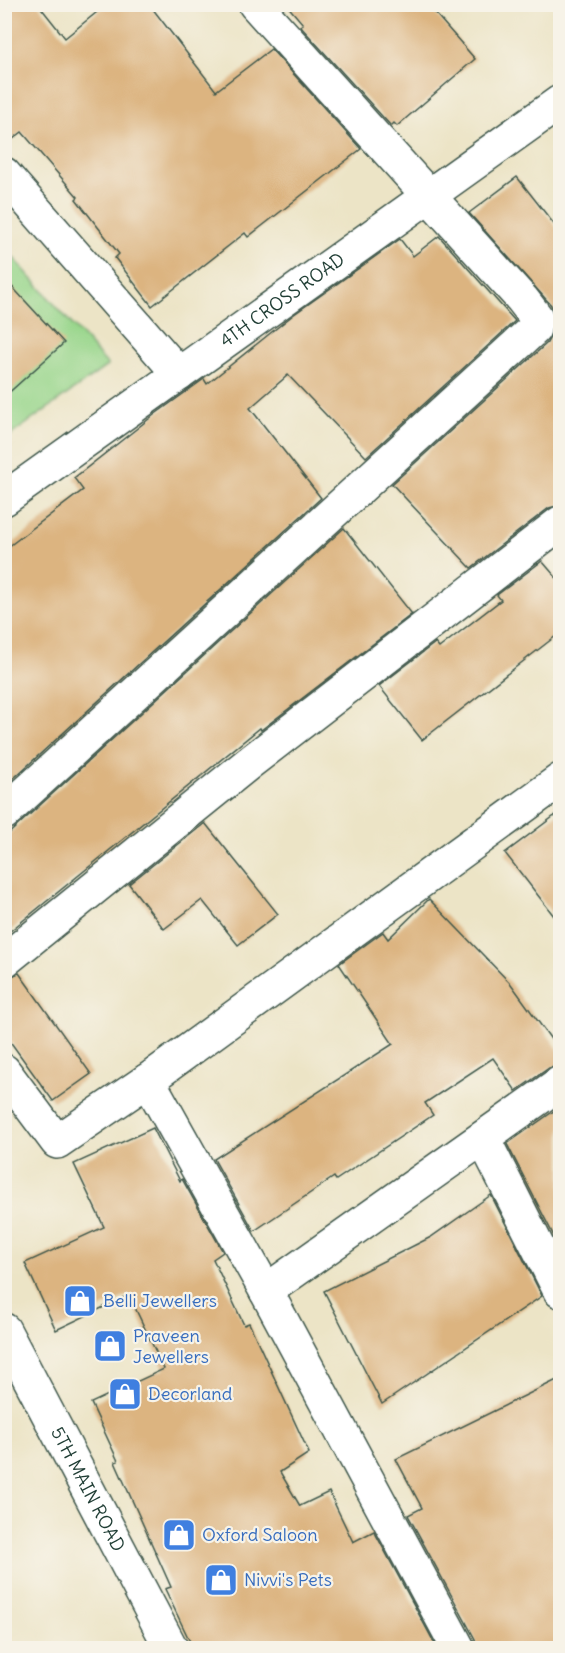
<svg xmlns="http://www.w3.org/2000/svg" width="565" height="1653" viewBox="0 0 565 1653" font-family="Delius,sans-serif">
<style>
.green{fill:#98d68b;stroke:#5c8a60;stroke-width:1.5}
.building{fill:#dcb480}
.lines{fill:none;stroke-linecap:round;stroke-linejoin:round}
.street-casing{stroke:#3e564a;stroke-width:36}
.secondary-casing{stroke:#3e564a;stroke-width:36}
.street{stroke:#fff;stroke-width:33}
.secondary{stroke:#fff;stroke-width:33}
.labels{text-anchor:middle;stroke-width:4.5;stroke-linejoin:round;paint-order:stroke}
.street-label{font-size:18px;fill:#1f3d34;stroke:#f7f3e8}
.shop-label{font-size:18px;fill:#366cbe;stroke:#f7f3e8;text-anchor:start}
</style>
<rect width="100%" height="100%" fill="#f7f3e8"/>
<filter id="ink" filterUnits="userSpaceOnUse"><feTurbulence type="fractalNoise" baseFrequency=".0167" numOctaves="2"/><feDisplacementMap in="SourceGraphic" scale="12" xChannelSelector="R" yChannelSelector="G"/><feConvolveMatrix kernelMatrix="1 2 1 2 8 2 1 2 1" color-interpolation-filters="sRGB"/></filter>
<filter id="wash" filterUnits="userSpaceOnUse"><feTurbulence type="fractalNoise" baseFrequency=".008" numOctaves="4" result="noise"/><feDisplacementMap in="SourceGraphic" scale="24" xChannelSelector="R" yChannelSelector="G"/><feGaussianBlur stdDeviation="1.35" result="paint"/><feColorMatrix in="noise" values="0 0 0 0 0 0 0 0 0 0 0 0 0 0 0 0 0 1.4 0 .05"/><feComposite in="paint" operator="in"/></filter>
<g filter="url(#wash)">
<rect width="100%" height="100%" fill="#ece4c6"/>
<polygon class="green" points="4,247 108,365 5,439 4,439"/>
<g id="blocks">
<g class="building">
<polygon points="4,4 38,4 65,38 107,4 149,4 216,91 271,49 361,149 248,237 245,233 152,306 115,258 119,254 76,199 78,197 22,132 4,146"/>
<polygon points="286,4 427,4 475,59 397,126 394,123 391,126 300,26 303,24"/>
<polygon points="517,177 561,233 561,505 549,508 471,568 392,484 547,343 552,333 554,313 551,305 469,213"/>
<polygon points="439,236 515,321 366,457 288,375 250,408 321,498 4,787 4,550 83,490 74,478 154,415 204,379 207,384 293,315 400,239 413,256"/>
<polygon points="4,278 64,343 4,397"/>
<polygon points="344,528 412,614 261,730 260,728 4,936 4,838"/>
<polygon points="542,561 561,583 561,632 422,740 379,686 435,643 439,648 501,600 497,595"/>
<polygon points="561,811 561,925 505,853"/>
<polygon points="205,823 278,914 238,945 202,900 164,929 129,884"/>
<polygon points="429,899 511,984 561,1053 561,1065 549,1068 516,1091 493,1058 425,1103 433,1115 336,1180 334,1177 254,1231 214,1159 393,1044 339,964 383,932 388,939"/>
<polygon points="19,973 91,1074 53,1101 4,1033 4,979"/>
<polygon points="561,1106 561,1250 507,1144"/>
<polygon points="153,1128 180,1181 182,1179 223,1252 213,1259 244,1325 249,1323 309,1453 280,1472 300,1506 329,1492 353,1542 374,1531 437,1648 193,1648 165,1589 171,1587 115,1462 118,1461 91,1403 164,1369 129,1295 56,1330 25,1263 104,1227 74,1164"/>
<polygon points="491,1195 542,1296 382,1404 324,1291 431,1237"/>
<polygon points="561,1378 561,1648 477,1648 475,1639 408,1515 422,1508 396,1459"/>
</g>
</g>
</g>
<g filter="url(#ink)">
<use href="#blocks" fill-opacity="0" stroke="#3e564a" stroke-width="1.5"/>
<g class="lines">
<defs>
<g id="street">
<polyline points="4,174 179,374"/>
<polyline points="4,813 534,329 536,317 522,299 255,4"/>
<polyline points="4,961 249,763 560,523"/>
<polyline points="4,1071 57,1142 148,1080 560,780"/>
<polyline points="148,1080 266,1291 458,1648"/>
<polyline points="483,1138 560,1291"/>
<polyline points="266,1291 560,1083"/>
</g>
<g id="secondary">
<path id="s1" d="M4 499 560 102"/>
<path id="s2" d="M4 1330 171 1648"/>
</g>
</defs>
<use href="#street" class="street-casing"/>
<use href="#secondary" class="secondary-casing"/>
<use href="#street" class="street"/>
<use href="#secondary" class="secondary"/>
</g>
</g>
<defs>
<symbol id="shop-square" viewBox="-11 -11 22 22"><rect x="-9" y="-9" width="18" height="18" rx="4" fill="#3f7fe0" stroke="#f7f3e8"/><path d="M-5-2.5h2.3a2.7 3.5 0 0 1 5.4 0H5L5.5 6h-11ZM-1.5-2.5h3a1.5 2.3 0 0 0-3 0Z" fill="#fff"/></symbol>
</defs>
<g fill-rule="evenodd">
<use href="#shop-square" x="61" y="1282" width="38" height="38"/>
<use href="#shop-square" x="91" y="1327" width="38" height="38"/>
<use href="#shop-square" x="106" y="1375" width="38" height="38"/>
<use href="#shop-square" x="160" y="1516" width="38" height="38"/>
<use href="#shop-square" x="202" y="1561" width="38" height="38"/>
</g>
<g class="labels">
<g class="street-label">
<text dy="6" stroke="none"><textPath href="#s1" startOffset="342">4TH CROSS ROAD</textPath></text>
<text dy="6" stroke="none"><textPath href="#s2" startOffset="180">5TH MAIN ROAD</textPath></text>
</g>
<g class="shop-label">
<text x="103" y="1307">Belli Jewellers</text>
<text x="133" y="1342">Praveen<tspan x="133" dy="21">Jewellers</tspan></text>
<text x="148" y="1400">Decorland</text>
<text x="202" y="1541">Oxford Saloon</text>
<text x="244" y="1586">Nivvi's Pets</text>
</g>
</g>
<rect width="565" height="1653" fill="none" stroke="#f7f3e8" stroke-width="24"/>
</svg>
